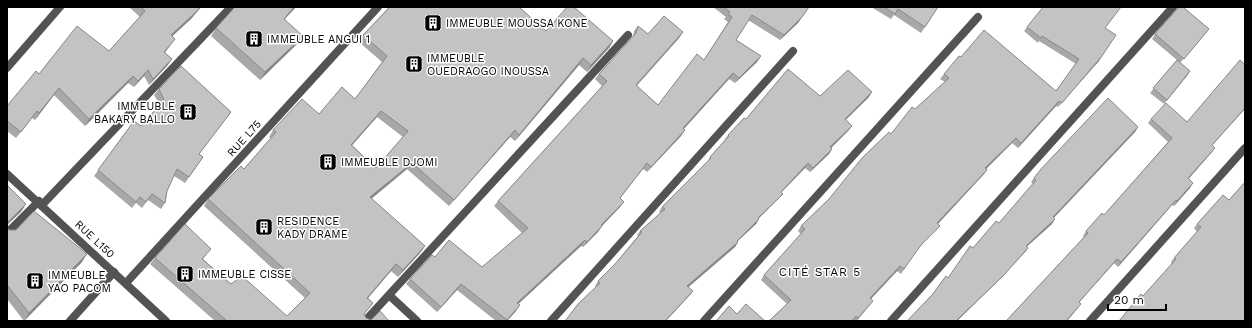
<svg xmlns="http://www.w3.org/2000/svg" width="1252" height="328" viewBox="0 0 1252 328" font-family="'Work Sans',sans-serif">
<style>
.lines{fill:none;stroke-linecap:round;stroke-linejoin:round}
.minor{stroke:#535353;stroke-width:8}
.wall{fill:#a8a8a8;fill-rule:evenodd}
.shaded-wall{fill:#888}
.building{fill:#c3c3c3;stroke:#888;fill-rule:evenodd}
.labels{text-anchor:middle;stroke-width:3;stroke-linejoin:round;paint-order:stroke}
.poi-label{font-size:11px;fill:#000;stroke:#fff;text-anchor:start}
.street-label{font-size:11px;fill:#000;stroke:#fff}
.neighbourhood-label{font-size:12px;letter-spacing:1px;fill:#000;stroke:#fff}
</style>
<rect width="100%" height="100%" fill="#fff"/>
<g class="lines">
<g class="minor">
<polyline points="7,68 60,7"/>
<polyline points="7,174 166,321"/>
<polyline points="42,205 231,7"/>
<polyline points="7,233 39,201"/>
<polyline points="126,283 378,7"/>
<polyline points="389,295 417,321"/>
<polyline points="70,321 114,272"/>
<polyline points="365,321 628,35"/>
<polyline points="551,321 793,51"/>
<polyline points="704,321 978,17"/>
<polyline points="891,321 1173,7"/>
<polyline points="1090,321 1245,148"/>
</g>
</g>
<g class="wall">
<polygon points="129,7 201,7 191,19 172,36 175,39 165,53 172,59 167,66 149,85 144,76 134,87 128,83 85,126 54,95 35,120 32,118 16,138 7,131 7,106 39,74 109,51 140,17"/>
<polygon points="235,7 296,7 285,19 297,44 260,80 211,36 216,28"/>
<path d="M389 7H519L546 31 613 41 609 48 587 72 579 65 515 141 510 137 449 206 407 169 371 199 425 246 420 253 398 277 391 271 368 298 373 303 364 314 366 318 371 320 389 321H215L150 264 155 258 206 255 203 259 231 284 287 316 305 298 204 206 208 199 244 169 271 138 269 137 273 130 319 114 355 99 382 62 359 42 363 35ZM377 117 403 137 376 168 352 145Z"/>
<polygon points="713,7 809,7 798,23 780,40 748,20 736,40 761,56 757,62 735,83 729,79 684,129 685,130 681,136 647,172 643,169 620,198 620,207 602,226 598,232 583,247 581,246 518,304 516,311 507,321 496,321 457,290 437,312 406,284 410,279 435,257 482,267 522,233 494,206 498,201 602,86 595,79 599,74 633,37 634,31 638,26 648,34 683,32 679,38 636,86 658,105 704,60 728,22 724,19 726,17"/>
<polygon points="871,7 938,7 921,33 894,15 891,19"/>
<polygon points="1027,27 1105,28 1102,56 1099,61 1058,107 1056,106 1018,148 1012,143 986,169 987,170 984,174 938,224 940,226 936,230 917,250 901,274 897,271 871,299 873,301 857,321 769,321 787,304 761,280 764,275 801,234 798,231 801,226 829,199 915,109 945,82 940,79 944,74 961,57 1056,91 1076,64 1039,41 1038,43 1024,31"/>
<polygon points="1209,29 1180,63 1190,71 1164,104 1150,93 1177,60 1152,39 1155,34"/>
<polygon points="159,89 231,112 199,154 203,157 185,183 174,176 167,191 165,203 161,209 148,200 142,208 136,203 132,208 94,176 134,121 141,126 160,105 154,95"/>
<polygon points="820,96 869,97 846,120 849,130 831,148 832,149 829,154 810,172 805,168 781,192 779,198 759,218 759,219 756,224 737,242 738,242 735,247 688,287 690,295 596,287 595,286 598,281 615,264 638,236 637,235 640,231 661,213 659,212 662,207 707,162 710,157 725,140 725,139 728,135 746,119"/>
<polygon points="1151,119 1213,145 1212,152 1188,179 1190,188 1174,206 1172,205 1118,267 1114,263 1079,302 1078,308 1067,321 1006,321 1084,237 1083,236 1086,231 1104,215 1168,142 1148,123"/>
<polygon points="1138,127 1135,132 1053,218 1052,224 1026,247 1028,248 1025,252 1000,279 957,321 907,321 948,278 973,248 999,223 1033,184 1031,182 1034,178"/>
<polygon points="1245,182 1245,321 1119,321 1141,294 1143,296 1172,264 1171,262 1174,258 1197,232 1194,228 1197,224 1223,195 1229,200"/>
<polygon points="7,227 9,230 82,262 24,321 7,299"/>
</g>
<g class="shaded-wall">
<polygon points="200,7 201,7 191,19 166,42 171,35"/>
<polygon points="294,7 296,7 278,26 284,19"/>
<polygon points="802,17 798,23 780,40 784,35"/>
<polygon points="683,32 679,38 632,91 636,85"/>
<polygon points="303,36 297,44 260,80 265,72"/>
<polygon points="613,41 609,48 587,72 591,65"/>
<polygon points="761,56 757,62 735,83 739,78"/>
<polygon points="1102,56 1099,61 1058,107 1062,103"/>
<polygon points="583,58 579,65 515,141 519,135"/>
<polygon points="172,59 167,66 149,85 153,79"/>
<polygon points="148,70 144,76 134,87 138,81"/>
<polygon points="1190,71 1187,76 1164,104 1167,100"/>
<polygon points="733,73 729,79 679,134 683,128"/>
<polygon points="133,76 128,83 85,126 89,119"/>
<polygon points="59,88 54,95 35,120 39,113"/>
<polygon points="872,92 869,97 842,123 845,119"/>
<polygon points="1059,101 1056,106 1018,148 1021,143"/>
<polygon points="1245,108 1245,109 1209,149 1212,145"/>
<polygon points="381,111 377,117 347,151 351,145"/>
<polygon points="852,126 849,130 827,152 830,147"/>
<polygon points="1138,127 1135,132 1050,222 1053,217"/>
<polygon points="515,130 510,137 449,206 454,200"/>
<polygon points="685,130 681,136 647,172 651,167"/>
<polygon points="1016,138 1012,143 982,173 985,168"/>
<polygon points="1215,148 1212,152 1185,183 1188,178"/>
<polygon points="832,149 829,154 810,172 813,168"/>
<polygon points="412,163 407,169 365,204 370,197"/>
<polygon points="808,163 805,168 778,196 781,192"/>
<polygon points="987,170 984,174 934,228 937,223"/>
<polygon points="1193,183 1190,188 1174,206 1177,201"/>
<polygon points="783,194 755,222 758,218"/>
<polygon points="1176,200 1172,205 1118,267 1121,262"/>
<polygon points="624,202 620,207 597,231 601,225"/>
<polygon points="26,204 21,212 7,225 8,222"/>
<polygon points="759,219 756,224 733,245"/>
<polygon points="1055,219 1052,224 1022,251 1026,246"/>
<polygon points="602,226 598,232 583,247 587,242"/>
<polygon points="585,240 581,246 514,308 517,303"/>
<polygon points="738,242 735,247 684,291 687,286"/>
<polygon points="425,246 420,253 398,277 403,270"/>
<polygon points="1028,248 1025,252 1000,279 957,321 956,321"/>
<polygon points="87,254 82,262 24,321 29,313"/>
<polygon points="1117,259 1114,263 1076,306 1079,302"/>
<polygon points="396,264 391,271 363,304 367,298"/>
<polygon points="900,266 897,271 867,303 870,298"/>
<polygon points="461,284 457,290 437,312 441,307"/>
<polygon points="693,291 690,295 666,321 665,321"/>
<polygon points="1081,304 1067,321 1066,321"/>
<polygon points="520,305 516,311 507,321 506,321"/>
</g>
<g class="building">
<polygon points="141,7 200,7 196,12 171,35 175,39 164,52 172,59 153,79 148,70 138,81 133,76 89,119 59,88 39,113 37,111 21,132 7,121 7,106 36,71 39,74 77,26 109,51 145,11"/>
<polygon points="235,7 294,7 284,19 303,36 265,72 216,28"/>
<path d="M390 7H519L546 31 567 7H574L613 41 591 65 583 58 519 135 515 130 454 200 412 163 370 197 425 246 403 270 396 264 367 298 373 303 364 314 366 318 371 320 380 311 389 321H227L155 258 185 224 211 249 202 259 231 284 242 276 287 316 310 293 208 199 241 166 244 169 276 132 273 130 302 99 319 114 342 87 355 99 387 56 363 35ZM381 111 408 131 376 168 351 145Z"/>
<polygon points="724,7 809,7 802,17 784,35 752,15 736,40 761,56 739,78 733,73 683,128 685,130 651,167 647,163 620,198 624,202 601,225 602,226 587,242 585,240 517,303 520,305 507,320 461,284 441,307 410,279 432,255 435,257 449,240 482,267 528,228 498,201 607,81 599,74 636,33 638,26 648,34 664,16 683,32 636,85 658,105 697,54 704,60 732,17 728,14 730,12"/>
<polygon points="884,7 938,7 925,27 898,9 895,14"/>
<polygon points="1043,7 1121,7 1105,28 1116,35 1102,56 1062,103 1059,101 1021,143 1016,138 985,168 987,170 937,223 940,226 921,245 904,269 900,266 870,298 873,301 858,318 856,316 852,321 769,321 791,300 764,275 805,229 801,226 829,199 862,158 889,132 891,134 912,107 915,109 949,78 944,74 959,56 961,57 984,30 1056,91 1079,59 1042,36 1041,38 1027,27"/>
<polygon points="1179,7 1183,7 1209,29 1184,59 1155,34"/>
<polygon points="1177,60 1190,71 1167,100 1153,88"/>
<polygon points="1240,60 1245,65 1245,108 1212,145 1215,148 1188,178 1193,183 1177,201 1176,200 1121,262 1117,259 1079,302 1081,304 1066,321 1006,321 1088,233 1086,231 1102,213 1104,215 1172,138 1151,119 1166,103 1187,122"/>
<polygon points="181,66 231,112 199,154 203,157 189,177 177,169 167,191 165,203 152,194 146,202 140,197 136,202 98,170 134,121 141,126 164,100 159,89"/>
<polygon points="788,69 820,96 848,70 872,92 845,119 852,126 830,147 832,149 813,168 808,163 781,192 783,194 758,218 759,219 737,241 738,242 687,286 693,291 665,321 565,321 578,304 600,283 598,281 615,264 642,232 640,231 665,209 662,207 711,158 710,157 729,136 728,135 744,118 746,119"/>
<polygon points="1108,98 1138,127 1053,217 1055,219 1026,246 1028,248 1004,275 956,321 907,321 932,295 946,276 948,278 970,246 973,248 996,221 999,223 1036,180 1034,178 1041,169"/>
<polygon points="1245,182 1245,321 1119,321 1141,294 1143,296 1176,259 1174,258 1201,227 1197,224 1223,195 1229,200"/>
<polygon points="7,185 26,204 8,222 7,226"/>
<polygon points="34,211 87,254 29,313 7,285 7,227 9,230 16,230"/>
<polygon points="746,304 765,321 718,321 717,320 729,306 737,314"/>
</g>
<defs>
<symbol id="building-square" viewBox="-11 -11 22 22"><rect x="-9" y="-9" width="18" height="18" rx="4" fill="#000" stroke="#fff"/><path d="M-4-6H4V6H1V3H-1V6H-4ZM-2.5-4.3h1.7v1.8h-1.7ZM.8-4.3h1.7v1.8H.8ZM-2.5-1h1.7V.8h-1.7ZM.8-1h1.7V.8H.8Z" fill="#fff"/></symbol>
</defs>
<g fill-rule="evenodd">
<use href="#building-square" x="423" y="13" width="20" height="20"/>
<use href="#building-square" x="244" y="29" width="20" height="20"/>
<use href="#building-square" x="404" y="54" width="20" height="20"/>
<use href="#building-square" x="178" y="102" width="20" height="20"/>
<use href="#building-square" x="318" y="152" width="20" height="20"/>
<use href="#building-square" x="254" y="217" width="20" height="20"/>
<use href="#building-square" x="175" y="264" width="20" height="20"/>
<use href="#building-square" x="25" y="271" width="20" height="20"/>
</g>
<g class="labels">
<g class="poi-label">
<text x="446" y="27">IMMEUBLE MOUSSA KONE</text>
<text x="267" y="43">IMMEUBLE ANGUI 1</text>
<text x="427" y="62">IMMEUBLE<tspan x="427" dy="13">OUEDRAOGO INOUSSA</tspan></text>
<text x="175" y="110" text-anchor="end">IMMEUBLE<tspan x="175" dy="13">BAKARY BALLO</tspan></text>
<text x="341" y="166">IMMEUBLE DJOMI</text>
<text x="277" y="225">RESIDENCE<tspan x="277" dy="13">KADY DRAME</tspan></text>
<text x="198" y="278">IMMEUBLE CISSE</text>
<text x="48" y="279">IMMEUBLE<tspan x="48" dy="13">YAO PACOM</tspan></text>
</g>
<g class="street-label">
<text transform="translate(244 138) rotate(-48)" y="4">RUE L75</text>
<text transform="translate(95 239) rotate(43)" y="4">RUE L150</text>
</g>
<g class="neighbourhood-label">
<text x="820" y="276">CITÉ STAR 5</text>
</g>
</g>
<rect width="1252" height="328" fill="none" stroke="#000000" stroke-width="16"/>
<path d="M1108 304v6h58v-6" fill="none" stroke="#000000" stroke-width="2"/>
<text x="1114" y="304" font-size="12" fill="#000000" stroke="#ffffff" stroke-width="3" paint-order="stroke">20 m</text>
</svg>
